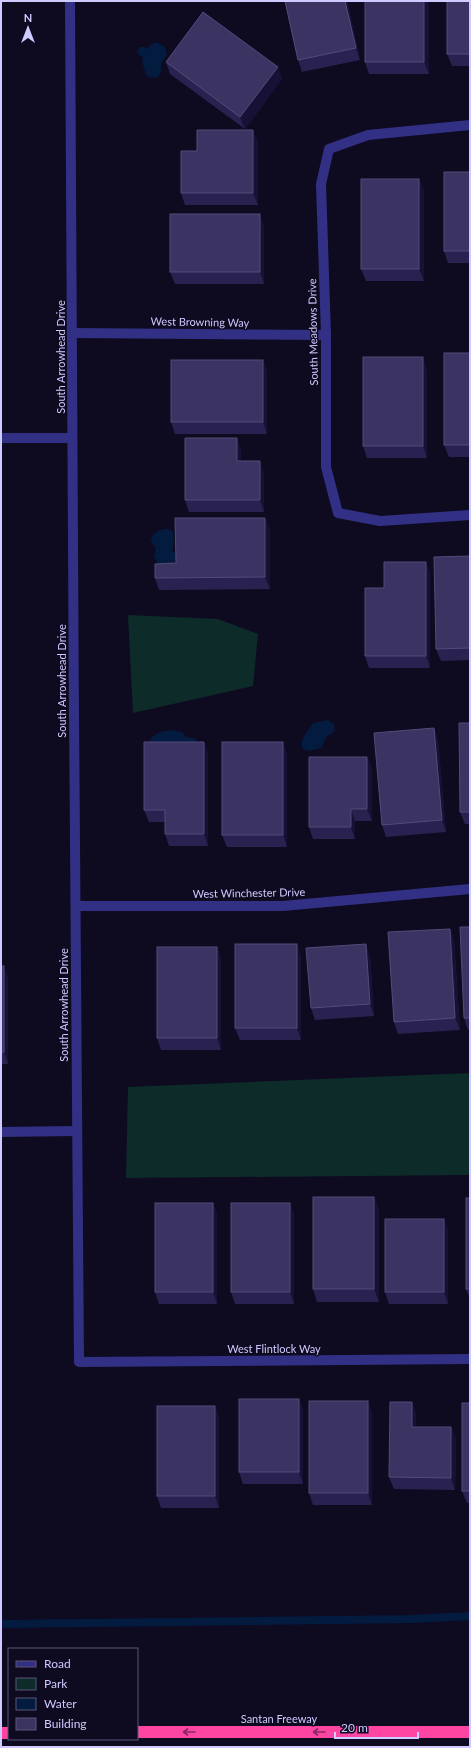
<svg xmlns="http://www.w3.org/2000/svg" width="471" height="1748" viewBox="0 0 471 1748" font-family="Lato,sans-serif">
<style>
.green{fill:#0d2b29}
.water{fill:#041b40}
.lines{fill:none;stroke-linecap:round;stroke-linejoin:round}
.stream{stroke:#041b40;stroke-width:8}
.street{stroke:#323084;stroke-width:10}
.highway{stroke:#ff45a2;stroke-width:12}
.wall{fill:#292250}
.shaded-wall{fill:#171135}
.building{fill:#3b3463;stroke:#524b7b}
.oneway{stroke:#862861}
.labels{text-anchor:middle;stroke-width:3;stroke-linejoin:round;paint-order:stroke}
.street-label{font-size:11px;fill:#cfcaff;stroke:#0e0a20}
</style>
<rect width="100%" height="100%" fill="#0e0a20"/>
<g class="green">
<polygon points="128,615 218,619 258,634 253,686 133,713"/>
<polygon points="470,1073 470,1175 126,1178 128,1087"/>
</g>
<g class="water">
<polygon points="157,42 165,47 167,54 161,64 161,72 158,77 151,78 146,75 142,61 143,57 139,55 137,51 140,47 144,47 147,49 152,44"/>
<path d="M168 529 173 532 174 543 172 551 175 553 176 558 172 565 159 566 154 556 156 548 151 541C152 532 160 529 168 529Z"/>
<path d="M328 720 334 724V732L326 737 321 748 309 751 303 749C299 738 308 732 313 723Z"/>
<path d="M173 730 182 732 186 737C191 738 196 736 197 743L149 742C154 732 163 731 173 730Z"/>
</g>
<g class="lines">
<polyline class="stream" points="1,1624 412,1619 470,1616"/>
<g class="street">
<path d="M70 1C74 455 73 908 79 1362L470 1359"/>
<polyline points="470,125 368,135 329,149 321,184 326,335 326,467 338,513 380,521 470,515"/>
<polyline points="73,333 326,335"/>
<polyline points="1,438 72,438"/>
<polyline points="76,906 283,906 470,889"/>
<polyline points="1,1132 76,1131"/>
</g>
<g class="highway">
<polyline points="137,1732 470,1732"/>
<polyline points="1,1733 9,1733"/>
</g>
</g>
<g class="wall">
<polygon points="285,1 347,1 360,60 302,72 298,60"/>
<polygon points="429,1 429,74 369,74 365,62"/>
<polygon points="470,1 470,66 452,66 447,54"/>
<polygon points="166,62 282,79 245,129 170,74"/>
<polygon points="258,142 258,205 185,205 181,193 197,151"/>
<polygon points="470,172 470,263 448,263 444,251"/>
<polygon points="419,179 424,191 424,281 366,281 361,269"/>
<polygon points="264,226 264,284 175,284 170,272"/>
<polygon points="470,353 470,457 449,457 444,445"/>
<polygon points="263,360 267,372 267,434 175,434 171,422"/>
<polygon points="427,369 427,458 367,458 363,446"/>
<polygon points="241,450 241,461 264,473 264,512 189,512 185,500"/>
<polygon points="265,518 270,530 270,589 159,590 155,578"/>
<polygon points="470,556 470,660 441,661 436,649"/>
<polygon points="426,562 430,574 430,668 369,668 365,656"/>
<polygon points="470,723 470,824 465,824 460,812"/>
<polygon points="434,728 438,740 446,832 386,837 382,825"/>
<polygon points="204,742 208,754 208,846 169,846 165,834 165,822 149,822 144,810"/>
<polygon points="283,742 287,755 287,847 227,847 222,835"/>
<polygon points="367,757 372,769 372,821 355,821 355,839 313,839 309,827"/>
<polygon points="470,927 470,1030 468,1030 464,1018"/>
<polygon points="450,929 454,941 460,1030 398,1034 394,1022"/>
<polygon points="217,947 221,959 221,1050 161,1050 157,1038"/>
<polygon points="301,956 301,1040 240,1040 235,1028"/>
<polygon points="370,956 374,1016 315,1020 311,1008"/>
<polygon points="1,966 8,978 8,1064 1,1064"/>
<polygon points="374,1197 379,1209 379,1302 317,1302 313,1289"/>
<polygon points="470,1198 470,1299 466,1289"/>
<polygon points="213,1203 217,1215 217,1304 159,1304 155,1292"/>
<polygon points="290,1203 294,1215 294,1304 235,1304 231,1292"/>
<polygon points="444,1219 448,1231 448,1304 389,1304 385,1292"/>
<polygon points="299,1399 303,1411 303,1484 243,1484 239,1472"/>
<polygon points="368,1401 372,1414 372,1505 313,1505 309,1493"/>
<polygon points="412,1402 416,1414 416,1427 451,1427 456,1439 455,1490 394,1489 389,1477"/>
<polygon points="470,1403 470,1503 467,1503 462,1491"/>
<polygon points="215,1406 219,1418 219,1508 161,1508 157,1496"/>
</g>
<g class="shaded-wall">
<polygon points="345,1 347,1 360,60 356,48"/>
<polygon points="424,1 429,1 429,74 424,62"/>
<polygon points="278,67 282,79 245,129 240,117"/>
<polygon points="253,130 258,142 258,205 253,193"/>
<polygon points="419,179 424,191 424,281 419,269"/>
<polygon points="260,214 264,226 264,284 260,272"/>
<polygon points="423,357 427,369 427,458 423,446"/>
<polygon points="263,360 267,372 267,434 263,422"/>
<polygon points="237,438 241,450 241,473 237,461"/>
<polygon points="260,461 264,473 264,512 260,500"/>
<polygon points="265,518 270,530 270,589 265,577"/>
<polygon points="426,562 430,574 430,668 426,656"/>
<polygon points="434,728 438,740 446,832 442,820"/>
<polygon points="204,742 208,754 208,846 204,834"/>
<polygon points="283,742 287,755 287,847 283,835"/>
<polygon points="367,757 372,769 372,821 367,809"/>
<polygon points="351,809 355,821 355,839 351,827"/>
<polygon points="450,929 454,941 460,1030 455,1018"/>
<polygon points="297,944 301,956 301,1040 297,1028"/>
<polygon points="366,944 370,956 374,1016 370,1004"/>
<polygon points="217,947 221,959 221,1050 217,1038"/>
<polygon points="4,966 8,978 8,1064 4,1052"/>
<polygon points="374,1197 379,1209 379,1302 374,1289"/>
<polygon points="213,1203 217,1215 217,1304 213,1292"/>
<polygon points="290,1203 294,1215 294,1304 290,1292"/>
<polygon points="444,1219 448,1231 448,1304 444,1292"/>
<polygon points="299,1399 303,1411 303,1484 299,1472"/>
<polygon points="368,1401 372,1414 372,1505 368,1493"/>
<polygon points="412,1402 416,1414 416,1439 412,1427"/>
<polygon points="215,1406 219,1418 219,1508 215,1496"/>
<polygon points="451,1427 456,1439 455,1490 451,1478"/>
</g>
<g class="building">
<polygon points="285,1 345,1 356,48 298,60"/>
<rect x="365" y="1" width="59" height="61"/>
<rect x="447" y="1" width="23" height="53"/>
<polygon points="203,12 278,67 240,117 166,62"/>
<polygon points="197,130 253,130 253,193 181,193 181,151 197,151"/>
<rect x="444" y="172" width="26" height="79"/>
<rect x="361" y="179" width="58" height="90"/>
<rect x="170" y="214" width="90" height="58"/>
<rect x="444" y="353" width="26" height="92"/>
<rect x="363" y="357" width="60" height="89"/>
<rect x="171" y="360" width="92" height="62"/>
<polygon points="185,438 237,438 237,461 260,461 260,500 185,500"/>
<polygon points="175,518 265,518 265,577 155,578 155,564 176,563"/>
<polygon points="470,556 470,648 436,649 434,557"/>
<polygon points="384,562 426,562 426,656 365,656 365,588 384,588"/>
<polygon points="459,723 470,723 470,812 460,812"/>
<polygon points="434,728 442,820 382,825 374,733"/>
<polygon points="144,742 204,742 204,834 165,834 165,810 144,810"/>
<rect x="222" y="742" width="61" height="93"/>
<polygon points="309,757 367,757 367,809 351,809 351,827 309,827"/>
<polygon points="460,927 470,927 470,1018 464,1018"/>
<polygon points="450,929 455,1018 394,1022 388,932"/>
<rect x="235" y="944" width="62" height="84"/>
<polygon points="366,944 370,1004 311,1008 306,948"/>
<rect x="157" y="947" width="60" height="91"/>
<rect x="1" y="966" width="3" height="86"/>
<rect x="313" y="1197" width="61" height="92"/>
<rect x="466" y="1198" width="4" height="91"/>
<rect x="155" y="1203" width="58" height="89"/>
<rect x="231" y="1203" width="59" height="89"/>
<rect x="385" y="1219" width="59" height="73"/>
<rect x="239" y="1399" width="60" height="73"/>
<rect x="309" y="1401" width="59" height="92"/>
<polygon points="390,1402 412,1402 412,1427 451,1427 451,1478 389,1477"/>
<rect x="462" y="1403" width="8" height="88"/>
<rect x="157" y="1406" width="58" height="90"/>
</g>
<defs><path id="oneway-shaft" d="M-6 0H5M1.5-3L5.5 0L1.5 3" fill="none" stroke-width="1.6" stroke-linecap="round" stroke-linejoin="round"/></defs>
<g class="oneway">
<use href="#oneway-shaft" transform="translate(189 1732) rotate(180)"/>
<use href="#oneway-shaft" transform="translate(319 1732) rotate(180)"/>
</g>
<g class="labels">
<g class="street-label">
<text transform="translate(200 322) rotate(1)" y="4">West Browning Way</text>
<text transform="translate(313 332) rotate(-91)" y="4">South Meadows Drive</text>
<text transform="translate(61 357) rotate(-90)" y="4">South Arrowhead Drive</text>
<text transform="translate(62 681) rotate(-90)" y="4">South Arrowhead Drive</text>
<text transform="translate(249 893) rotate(-1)" y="4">West Winchester Drive</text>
<text transform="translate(64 1005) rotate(-90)" y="4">South Arrowhead Drive</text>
<text x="274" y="1353">West Flintlock Way</text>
<text x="279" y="1723">Santan Freeway</text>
</g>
</g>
<rect width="471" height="1748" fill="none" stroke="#cfcaff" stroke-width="4"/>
<rect x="8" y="1648" width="130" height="92" fill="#0e0a20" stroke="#5b5779"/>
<rect x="16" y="1661" width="20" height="6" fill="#323084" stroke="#5b5779"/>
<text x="44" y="1668" font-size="12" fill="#cfcaff">Road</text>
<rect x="16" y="1678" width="20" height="12" fill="#0d2b29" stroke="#5b5779"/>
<text x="44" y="1688" font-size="12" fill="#cfcaff">Park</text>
<rect x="16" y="1698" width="20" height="12" fill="#041b40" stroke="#5b5779"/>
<text x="44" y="1708" font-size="12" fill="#cfcaff">Water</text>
<rect x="16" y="1718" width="20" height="12" fill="#3b3463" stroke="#5b5779"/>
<text x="44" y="1728" font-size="12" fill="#cfcaff">Building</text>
<g transform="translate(28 28)" stroke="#0e0a20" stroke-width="3" paint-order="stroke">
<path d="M0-3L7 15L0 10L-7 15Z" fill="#cfcaff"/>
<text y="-6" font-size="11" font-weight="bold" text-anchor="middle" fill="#cfcaff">N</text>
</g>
<path d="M335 1732v6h83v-6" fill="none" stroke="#cfcaff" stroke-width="2"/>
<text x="341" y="1732" font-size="12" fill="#cfcaff" stroke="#0e0a20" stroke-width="3" paint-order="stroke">20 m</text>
</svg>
